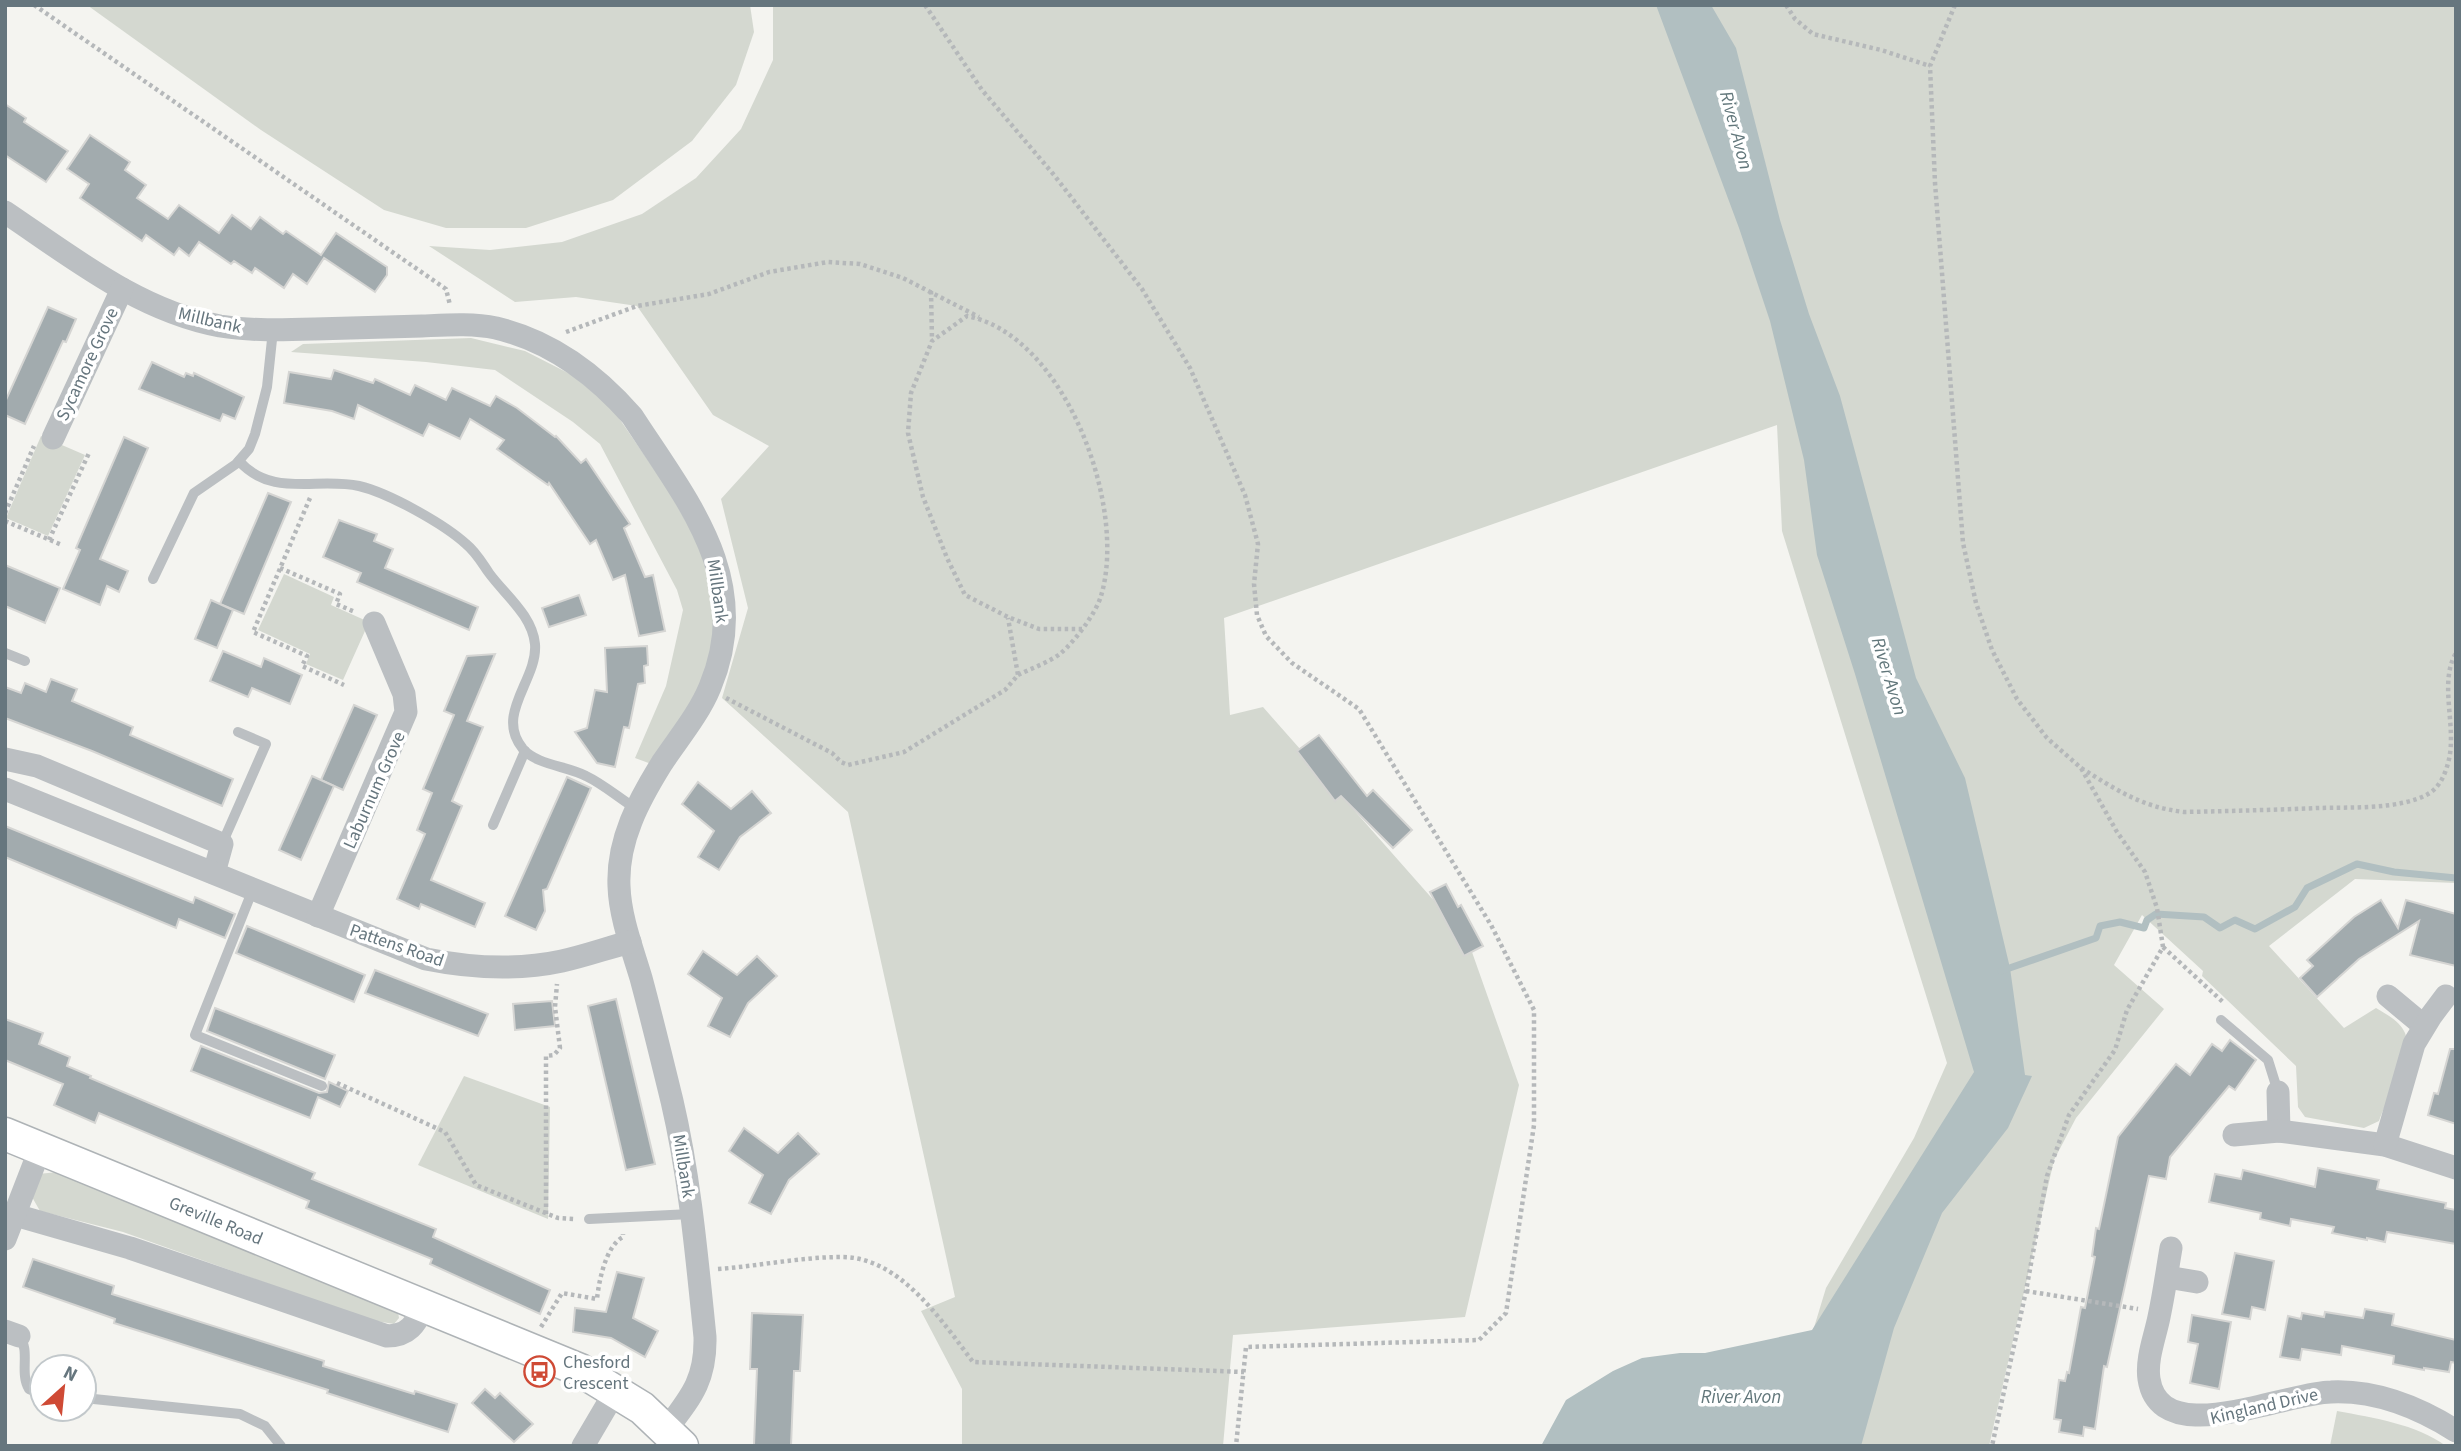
<svg xmlns="http://www.w3.org/2000/svg" width="2461" height="1451" viewBox="0 0 2461 1451" font-family="'Source Sans 3',sans-serif">
<style>
.green{fill:#d4d8d0}
.water{fill:#b1bfc1}
.lines{fill:none;stroke-linecap:round;stroke-linejoin:round}
.stream{stroke:#b1bfc1;stroke-width:7}
.building{fill:#a2abae;stroke:#d5d5d3;stroke-width:2}
.secondary-casing{stroke:#aeb3b6;stroke-width:35}
.path{stroke:#b5b8ba;stroke-width:4.5;stroke-dasharray:3.5 3.5;stroke-linecap:butt}
.lane{stroke:#bbbfc2;stroke-width:10}
.street{stroke:#bbbfc2;stroke-width:23}
.secondary{stroke:#fff;stroke-width:32}
.labels{text-anchor:middle;stroke-width:7;stroke-linejoin:round;paint-order:stroke}
.street-label{font-size:18px;fill:#66767e;stroke:#fff}
.poi-label{font-size:18px;fill:#66767e;stroke:#fff;text-anchor:start}
.water-label{font-size:19px;font-style:italic;fill:#62777b;stroke:#fff}
</style>
<rect width="100%" height="100%" fill="#f4f4f0"/>
<g class="green">
<polygon points="87,5 750,5 754,32 736,85 692,141 613,200 526,228 446,228 384,210 261,130"/>
<path d="M773 5H2456V883L2355 879 2269 946 2344 1028 2376 1008C2386 1014 2400 1021 2405 1033 2412 1050 2386 1102 2379 1121L2364 1128 2305 1117 2298 1107 2296 1066 2202 976 2203 971 2142 915 2114 965 2164 1009 2076 1118 2054 1160 1989 1446H1778L1826 1288 1914 1138 1947 1063 1782 531 1777 425 1224 618 1230 715 1263 707 1467 938 1519 1085 1465 1317 1233 1335 1223 1446H962V1389L921 1311 955 1297 848 812 722 698 748 608 721 499 769 446 713 415 637 306 576 297 515 302 429 246 490 250 562 242 642 214 696 178 741 129 773 60Z"/>
<polygon points="471,338 525,351 572,375 612,408 667,488 702,550 716,614 711,656 701,688 654,765 635,758 666,686 683,610 677,590 600,444 573,422 495,370 426,362 291,352 303,344"/>
<polygon points="41,436 85,455 48,536 6,518"/>
<polygon points="284,574 334,597 331,605 369,622 343,680 306,664 310,654 258,630"/>
<polygon points="464,1076 550,1107 548,1219 418,1165"/>
<polygon points="58,1172 397,1307 399,1318 394,1324 370,1320 123,1232 40,1211 32,1197 38,1174"/>
<path d="M2337 1411C2374 1418 2416 1424 2446 1446H2330Z"/>
</g>
<polygon class="water" points="1656,5 1711,5 1736,48 1780,220 1809,314 1840,396 1916,678 1965,778 2010,968 2025,1075 2032,1076 2008,1128 1942,1213 1894,1328 1861,1446 1541,1446 1566,1400 1613,1371 1642,1358 1680,1353 1705,1353 1812,1330 1974,1072 1855,674 1817,555 1804,460 1770,321 1739,228"/>
<g class="lines">
<polyline class="stream" points="2001,971 2096,938 2100,926 2120,922 2144,928 2147,920 2156,914 2204,917 2220,928 2235,920 2255,929 2295,907 2307,888 2357,864 2394,872 2456,878"/>
</g>
<g class="building">
<polygon points="5,104 26,118 24,122 68,151 46,182 5,155"/>
<polygon points="90,135 130,162 125,170 146,185 137,198 168,219 179,205 219,233 232,215 251,229 260,217 283,234 286,231 321,255 336,233 387,267 387,275 375,292 324,258 307,284 293,274 284,288 255,268 252,273 234,261 231,264 199,242 189,256 179,248 174,255 146,235 142,241 80,198 89,184 67,169"/>
<polygon points="48,307 76,319 66,342 63,341 25,424 5,415 5,402"/>
<polygon points="152,362 184,377 186,373 193,376 194,373 244,397 235,419 223,414 220,421 139,389"/>
<polygon points="334,370 373,383 375,379 410,395 415,385 446,400 452,388 490,406 496,396 517,408 555,437 556,436 581,463 586,459 630,524 624,528 645,577 653,575 665,631 639,636 625,575 613,580 596,540 590,544 549,483 548,485 497,449 504,440 470,419 460,439 429,424 423,436 358,405 354,419 332,411 284,403 289,372 331,379"/>
<polygon points="124,437 148,448 100,559 128,571 119,592 107,586 100,605 63,589 80,550 76,548"/>
<polygon points="268,493 291,502 244,614 220,604"/>
<polygon points="339,520 377,534 374,541 393,549 385,568 478,607 469,630 357,582 361,573 323,557"/>
<polygon points="5,565 60,588 45,623 5,606"/>
<polygon points="579,595 586,615 549,627 542,608"/>
<polygon points="211,600 233,610 217,648 195,639"/>
<polygon points="647,646 648,665 644,666 645,683 638,684 629,728 624,727 615,767 597,763 575,732 587,728 595,690 607,692 605,648"/>
<polygon points="223,651 261,667 264,658 302,675 290,704 252,688 248,697 210,681"/>
<polygon points="495,654 467,721 483,727 452,801 462,806 431,880 485,903 475,927 421,904 419,909 397,899 425,834 417,830 432,793 423,789 454,715 444,711 467,656"/>
<polygon points="51,679 77,689 72,701 133,727 130,735 233,779 222,806 92,751 5,718 5,687 21,693 25,683 46,692"/>
<polygon points="354,705 377,715 343,790 321,780"/>
<polygon points="1319,735 1367,796 1373,790 1412,830 1393,848 1341,796 1335,801 1297,751"/>
<polygon points="312,776 334,786 301,860 279,850"/>
<polygon points="567,777 591,788 547,889 543,890 545,911 536,930 505,916"/>
<polygon points="698,782 731,809 752,791 771,813 740,837 719,870 698,857 714,831 682,804"/>
<polygon points="5,826 193,903 195,897 235,914 225,938 179,919 176,928 5,857"/>
<polygon points="1446,884 1458,907 1461,905 1483,946 1464,956 1430,892"/>
<polygon points="2381,900 2398,928 2406,900 2456,914 2456,966 2410,955 2419,921 2359,959 2317,997 2300,978 2313,966 2307,960 2354,917"/>
<polygon points="247,926 365,975 354,1002 236,953"/>
<polygon points="703,951 737,975 757,956 777,976 748,1003 730,1037 708,1026 722,998 688,974"/>
<polygon points="375,970 488,1014 478,1036 365,993"/>
<polygon points="616,999 655,1164 626,1170 588,1006"/>
<polygon points="552,1001 555,1026 515,1030 513,1004"/>
<polygon points="215,1008 335,1055 325,1079 207,1031"/>
<polygon points="5,1019 43,1033 39,1044 70,1057 67,1066 91,1076 90,1078 315,1173 312,1179 436,1229 433,1237 550,1290 540,1314 430,1264 432,1259 306,1208 309,1201 99,1113 95,1123 54,1105 63,1084 5,1060"/>
<polygon points="2230,1040 2256,1060 2235,1090 2229,1086 2170,1157 2166,1179 2149,1176 2107,1367 2104,1366 2095,1429 2084,1427 2083,1436 2059,1432 2061,1420 2054,1419 2059,1380 2065,1381 2067,1372 2069,1373 2081,1307 2085,1308 2095,1257 2092,1256 2096,1228 2099,1229 2118,1137 2176,1064 2190,1075 2212,1044 2222,1051"/>
<polygon points="201,1046 319,1093 327,1092 329,1082 348,1091 340,1107 318,1097 310,1118 191,1071"/>
<polygon points="2450,1049 2456,1049 2456,1124 2428,1115 2434,1093 2438,1094"/>
<polygon points="744,1128 778,1153 798,1133 819,1154 789,1180 771,1214 749,1203 763,1175 729,1151"/>
<polygon points="2318,1168 2379,1180 2377,1189 2446,1203 2445,1208 2456,1210 2456,1244 2387,1232 2385,1242 2367,1238 2367,1240 2332,1233 2334,1227 2291,1219 2290,1226 2260,1219 2261,1213 2209,1202 2215,1174 2241,1179 2243,1170 2315,1187"/>
<polygon points="2235,1253 2274,1261 2265,1310 2252,1307 2250,1319 2222,1314"/>
<polygon points="33,1259 114,1286 112,1294 324,1361 323,1366 414,1394 415,1391 457,1404 448,1432 327,1393 328,1390 114,1323 115,1319 23,1287"/>
<polygon points="617,1272 644,1278 633,1318 658,1331 645,1357 611,1338 573,1332 575,1308 606,1312"/>
<polygon points="2365,1309 2394,1314 2392,1325 2456,1340 2456,1363 2451,1362 2449,1372 2424,1368 2424,1370 2393,1364 2394,1356 2342,1346 2341,1355 2302,1349 2300,1360 2280,1357 2288,1316 2301,1319 2302,1313 2324,1317 2325,1312 2363,1318"/>
<polygon points="752,1313 803,1315 800,1371 794,1371 791,1446 754,1445 757,1369 750,1369"/>
<polygon points="2192,1315 2231,1322 2219,1389 2190,1383 2198,1344 2188,1342"/>
<polygon points="485,1389 495,1398 500,1393 533,1424 514,1442 472,1403"/>
</g>
<g class="lines">
<defs>
<g id="secondary">
<path id="s1" d="M5 1134 580 1370 642 1408 682 1446"/>
</g>
</defs>
<use href="#secondary" class="secondary-casing"/>
<g class="path">
<polyline points="34,5 446,289 450,305"/>
<polyline points="925,5 982,90 1054,175 1142,289 1190,368 1245,495 1258,544 1254,584 1257,615 1266,636 1292,663 1359,709 1491,925 1534,1010 1534,1125 1506,1313 1479,1340 1246,1347 1236,1446"/>
<polyline points="1786,5 1795,19 1813,34 1881,50 1930,66"/>
<polyline points="1955,5 1930,66 1935,183 1963,543 1976,603 1992,650 2017,699 2047,738 2081,768 2117,832 2145,872 2157,908 2163,947 2127,1010 2115,1050 2069,1115 2047,1176 2026,1291 1992,1446"/>
<polyline points="931,291 932,340"/>
<polyline points="566,332 637,306 709,294 769,272 828,262 860,264 903,278 979,317"/>
<polyline points="310,498 253,632 307,656 302,666 344,685"/>
<polyline points="5,513 34,446"/>
<polyline points="5,521 62,545"/>
<polyline points="49,540 89,453"/>
<polyline points="280,568 340,594 336,604 355,612"/>
<path d="M1018 675C1032 668 1050 662 1061 653 1075 641 1096 613 1101 596 1128 507 1065 335 967 316L932 341 911 393 908 433 923 497 947 558 965 595 1008 617 1039 629H1082"/>
<polyline points="726,698 832,753 841,762 848,765 904,752 1005,690 1018,675 1008,618"/>
<path d="M2081 768C2117 790 2141 807 2184 812 2229 811 2273 810 2318 808 2350 807 2399 810 2428 794 2439 788 2445 775 2448 763 2458 729 2438 683 2456 653"/>
<polyline points="2163,947 2224,1003"/>
<polyline points="337,1083 445,1132 476,1185 558,1218 575,1219"/>
<polyline points="546,1214 546,1056 554,1055 560,1048 555,1007 557,984"/>
<path d="M718 1269C759 1266 801 1257 842 1257 900 1257 942 1321 973 1362L1244 1372"/>
<polyline points="2026,1291 2138,1309"/>
<path d="M541 1327 562 1293 597 1299C599 1280 606 1246 623 1237V1234"/>
</g>
<g class="lane">
<path d="M239 461C272 498 317 477 359 486 389 493 444 524 466 544 476 552 482 563 489 573 505 595 532 615 535 644 538 680 494 714 523 749 537 765 567 766 586 776 603 784 619 798 635 808"/>
<polyline points="153,579 194,493 236,464 249,449 255,434 267,387 273,330"/>
<polyline points="5,653 25,661"/>
<polyline points="493,825 525,751"/>
<polyline points="222,844 266,744 238,732"/>
<polyline points="253,889 195,1035 322,1086"/>
<polyline points="2221,1020 2268,1060 2278,1092"/>
<polyline points="589,1219 691,1214"/>
<path d="M19 1336C31 1351 19 1372 29 1389L42 1394"/>
<polyline points="84,1398 240,1414 265,1426 281,1446"/>
</g>
<g class="street">
<path d="M5 212C72 257 139 311 220 326 252 331 283 330 315 329 351 328 386 327 422 326 446 325 472 323 496 328 551 341 596 375 632 416 687 501 755 580 710 687 699 714 678 739 662 763 639 800 617 840 619 886 620 917 632 948 641 978 652 1019 662 1060 672 1101 690 1178 697 1259 705 1337 706 1380 691 1397 666 1430"/>
<polyline points="53,438 122,289"/>
<polyline points="5,759 37,766 222,844 214,873"/>
<path d="M5 789 426 959C471 968 516 971 562 961 585 956 607 948 630 942"/>
<polyline points="318,916 406,712 404,694 374,623"/>
<polyline points="2388,996 2424,1026"/>
<polyline points="2278,1092 2279,1131"/>
<polyline points="2234,1135 2279,1131 2385,1145 2456,1168"/>
<polyline points="2385,1145 2414,1044 2431,1016 2446,996"/>
<path d="M15 1215 130 1248 387 1336C408 1336 416 1324 424 1306"/>
<polyline points="5,1239 40,1149"/>
<path d="M2171 1248C2167 1271 2164 1294 2159 1317 2155 1337 2146 1359 2149 1379 2160 1451 2282 1393 2331 1392 2375 1390 2418 1407 2456 1431"/>
<polyline points="2167,1277 2197,1282"/>
<polyline points="5,1331 19,1336"/>
<polyline points="583,1446 616,1390"/>
</g>
<use href="#secondary" class="secondary"/>
</g>
<defs>
<symbol id="bus-ring" viewBox="-11 -11 22 22"><circle r="9.5" fill="#fff" stroke="#cf4a35" stroke-width="1.5"/><path d="M-5-6H5V4H4V6H2V4H-2V6H-4V4H-5ZM-3.5-4V0h7V-4ZM-3.5 1.2v1.5H-2V1.2ZM2 1.2v1.5H3.5V1.2Z" fill="#cf4a35"/></symbol>
</defs>
<g fill-rule="evenodd">
<use href="#bus-ring" x="522" y="1354" width="35" height="35"/>
</g>
<g class="labels">
<g class="street-label">
<text transform="translate(210 320) rotate(13)" y="6">Millbank</text>
<text transform="translate(87 364) rotate(-65)" y="6">Sycamore Grove</text>
<text transform="translate(718 591) rotate(82)" y="6">Millbank</text>
<text transform="translate(374 790) rotate(-66)" y="6">Laburnum Grove</text>
<text transform="translate(397 945) rotate(19)" y="6">Pattens Road</text>
<text transform="translate(684 1166) rotate(81)" y="6">Millbank</text>
<text dy="6" stroke="none"><textPath href="#s1" startOffset="228">Greville Road</textPath></text>
<text transform="translate(2264 1406) rotate(-13)" y="6">Kingland Drive</text>
</g>
<g class="poi-label">
<text x="563" y="1368">Chesford<tspan x="563" dy="21">Crescent</tspan></text>
</g>
<g class="water-label">
<text transform="translate(1737 130) rotate(75)" y="7">River Avon</text>
<text transform="translate(1890 676) rotate(73)" y="7">River Avon</text>
<text x="1741" y="1403">River Avon</text>
</g>
</g>
<rect width="2461" height="1451" fill="none" stroke="#66767e" stroke-width="14"/>
<g transform="translate(63 1388) rotate(27)"><circle r="33" fill="#ffffff" stroke="#c2c8cb" stroke-width="2"/>
<path d="M0-5L12 26L0 18L-12 26Z" fill="#cf4a35"/>
<text y="-10" font-size="19" font-weight="bold" text-anchor="middle" fill="#66767e">N</text>
</g>
</svg>
